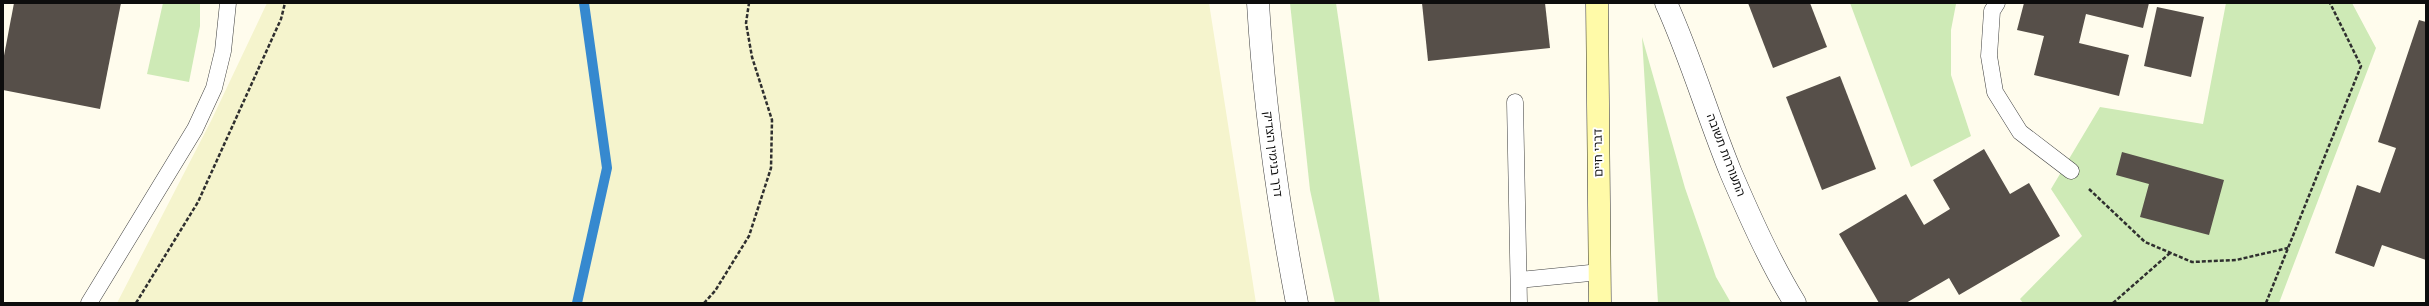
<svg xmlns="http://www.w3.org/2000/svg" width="2429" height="306" viewBox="0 0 2429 306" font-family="'Playfair Display','Noto Sans Hebrew',serif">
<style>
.farmland{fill:#f5f4cd}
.green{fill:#ceeab6}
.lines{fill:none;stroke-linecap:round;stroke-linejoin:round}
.stream{stroke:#3689cf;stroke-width:10}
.building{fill:#564f49}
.lane-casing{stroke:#404040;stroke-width:17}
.street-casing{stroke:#404040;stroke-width:23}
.secondary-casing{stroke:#2f2f2f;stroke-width:23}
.path{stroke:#2f2f2f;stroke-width:2.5;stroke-dasharray:4 2;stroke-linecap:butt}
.lane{stroke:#fff;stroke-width:16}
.street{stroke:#fff;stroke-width:22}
.secondary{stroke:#fffaa8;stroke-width:22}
.labels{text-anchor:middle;stroke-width:4;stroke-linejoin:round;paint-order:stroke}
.street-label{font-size:12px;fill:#0d0d0d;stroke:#fff}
</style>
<rect width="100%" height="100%" fill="#fffced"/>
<polygon class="farmland" points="267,3 1209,3 1256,303 117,303 211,121"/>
<g class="green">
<polygon points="163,3 200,3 200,26 189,82 147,74"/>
<polygon points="1290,3 1336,3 1380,303 1335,303 1310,190"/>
<polygon points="1850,3 1956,4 1951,30 1951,75 1971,136 1911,167"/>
<polygon points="2226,3 2352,3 2376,48 2279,303 2023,303 2020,299 2082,236 2051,189 2100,107 2203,124"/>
<polygon points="1642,37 1685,188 1716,277 1731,303 1658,303"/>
</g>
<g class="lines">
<polyline class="stream" points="577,303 607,168 584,3"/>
</g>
<g class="building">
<polygon points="14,3 121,3 100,109 3,90 3,61"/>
<polygon points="1422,3 1545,3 1550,48 1428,61"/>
<polygon points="1748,3 1810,3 1827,47 1773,68"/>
<polygon points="2024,3 2149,3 2143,28 2086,14 2079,43 2129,55 2119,96 2034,75 2044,36 2017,30"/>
<polygon points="2157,7 2204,17 2191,77 2144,66"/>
<polygon points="2419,20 2426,22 2426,260 2382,245 2374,267 2335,253 2357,185 2380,193 2396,148 2378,142"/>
<polygon points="1840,76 1876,169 1822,190 1786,97"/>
<polygon points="1984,149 2010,194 2029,183 2060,236 1959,295 1949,278 1906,303 1879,303 1839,234 1906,194 1924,225 1950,209 1933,180"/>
<polygon points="2122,152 2224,180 2209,235 2140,217 2149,184 2116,175"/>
</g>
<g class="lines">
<defs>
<g id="lane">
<polyline points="1997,3 1992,11 1989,56 1995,92 2020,132 2071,171"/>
<polyline points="1515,102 1519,303"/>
<polyline points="1519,280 1600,272"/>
<polyline points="89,303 195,129 214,88 223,51 228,3"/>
</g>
<g id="street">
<path d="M1258 3C1264 104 1278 204 1297 303"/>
<path d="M1666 3C1691 58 1708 117 1731 173 1750 217 1770 262 1795 303"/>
</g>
<polyline id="secondary" points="1597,3 1600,303"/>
</defs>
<use href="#lane" class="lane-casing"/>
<use href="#street" class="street-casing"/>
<use href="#secondary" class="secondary-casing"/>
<g class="path">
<polyline points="2089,189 2145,242 2192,262 2236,260 2288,248"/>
<polyline points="136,303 198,202 281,19 285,3"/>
<polyline points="704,303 715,291 749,236 771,168 772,120 752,57 746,23 749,3"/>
<polyline points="2113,303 2170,253"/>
<polyline points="2266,303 2361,66 2330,3"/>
</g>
<use href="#lane" class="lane"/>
<use href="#street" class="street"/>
<use href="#secondary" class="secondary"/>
</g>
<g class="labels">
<g class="street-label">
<text transform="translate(1598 153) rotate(-91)" y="4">דברי חיים</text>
<text transform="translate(1273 154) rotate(83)" y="4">דרך בנימין הצדיק</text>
<text transform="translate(1726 155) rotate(69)" y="4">התעוררות תשובה</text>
</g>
</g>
<rect width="2429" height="306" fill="none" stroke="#0d0d0d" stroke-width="8"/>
</svg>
